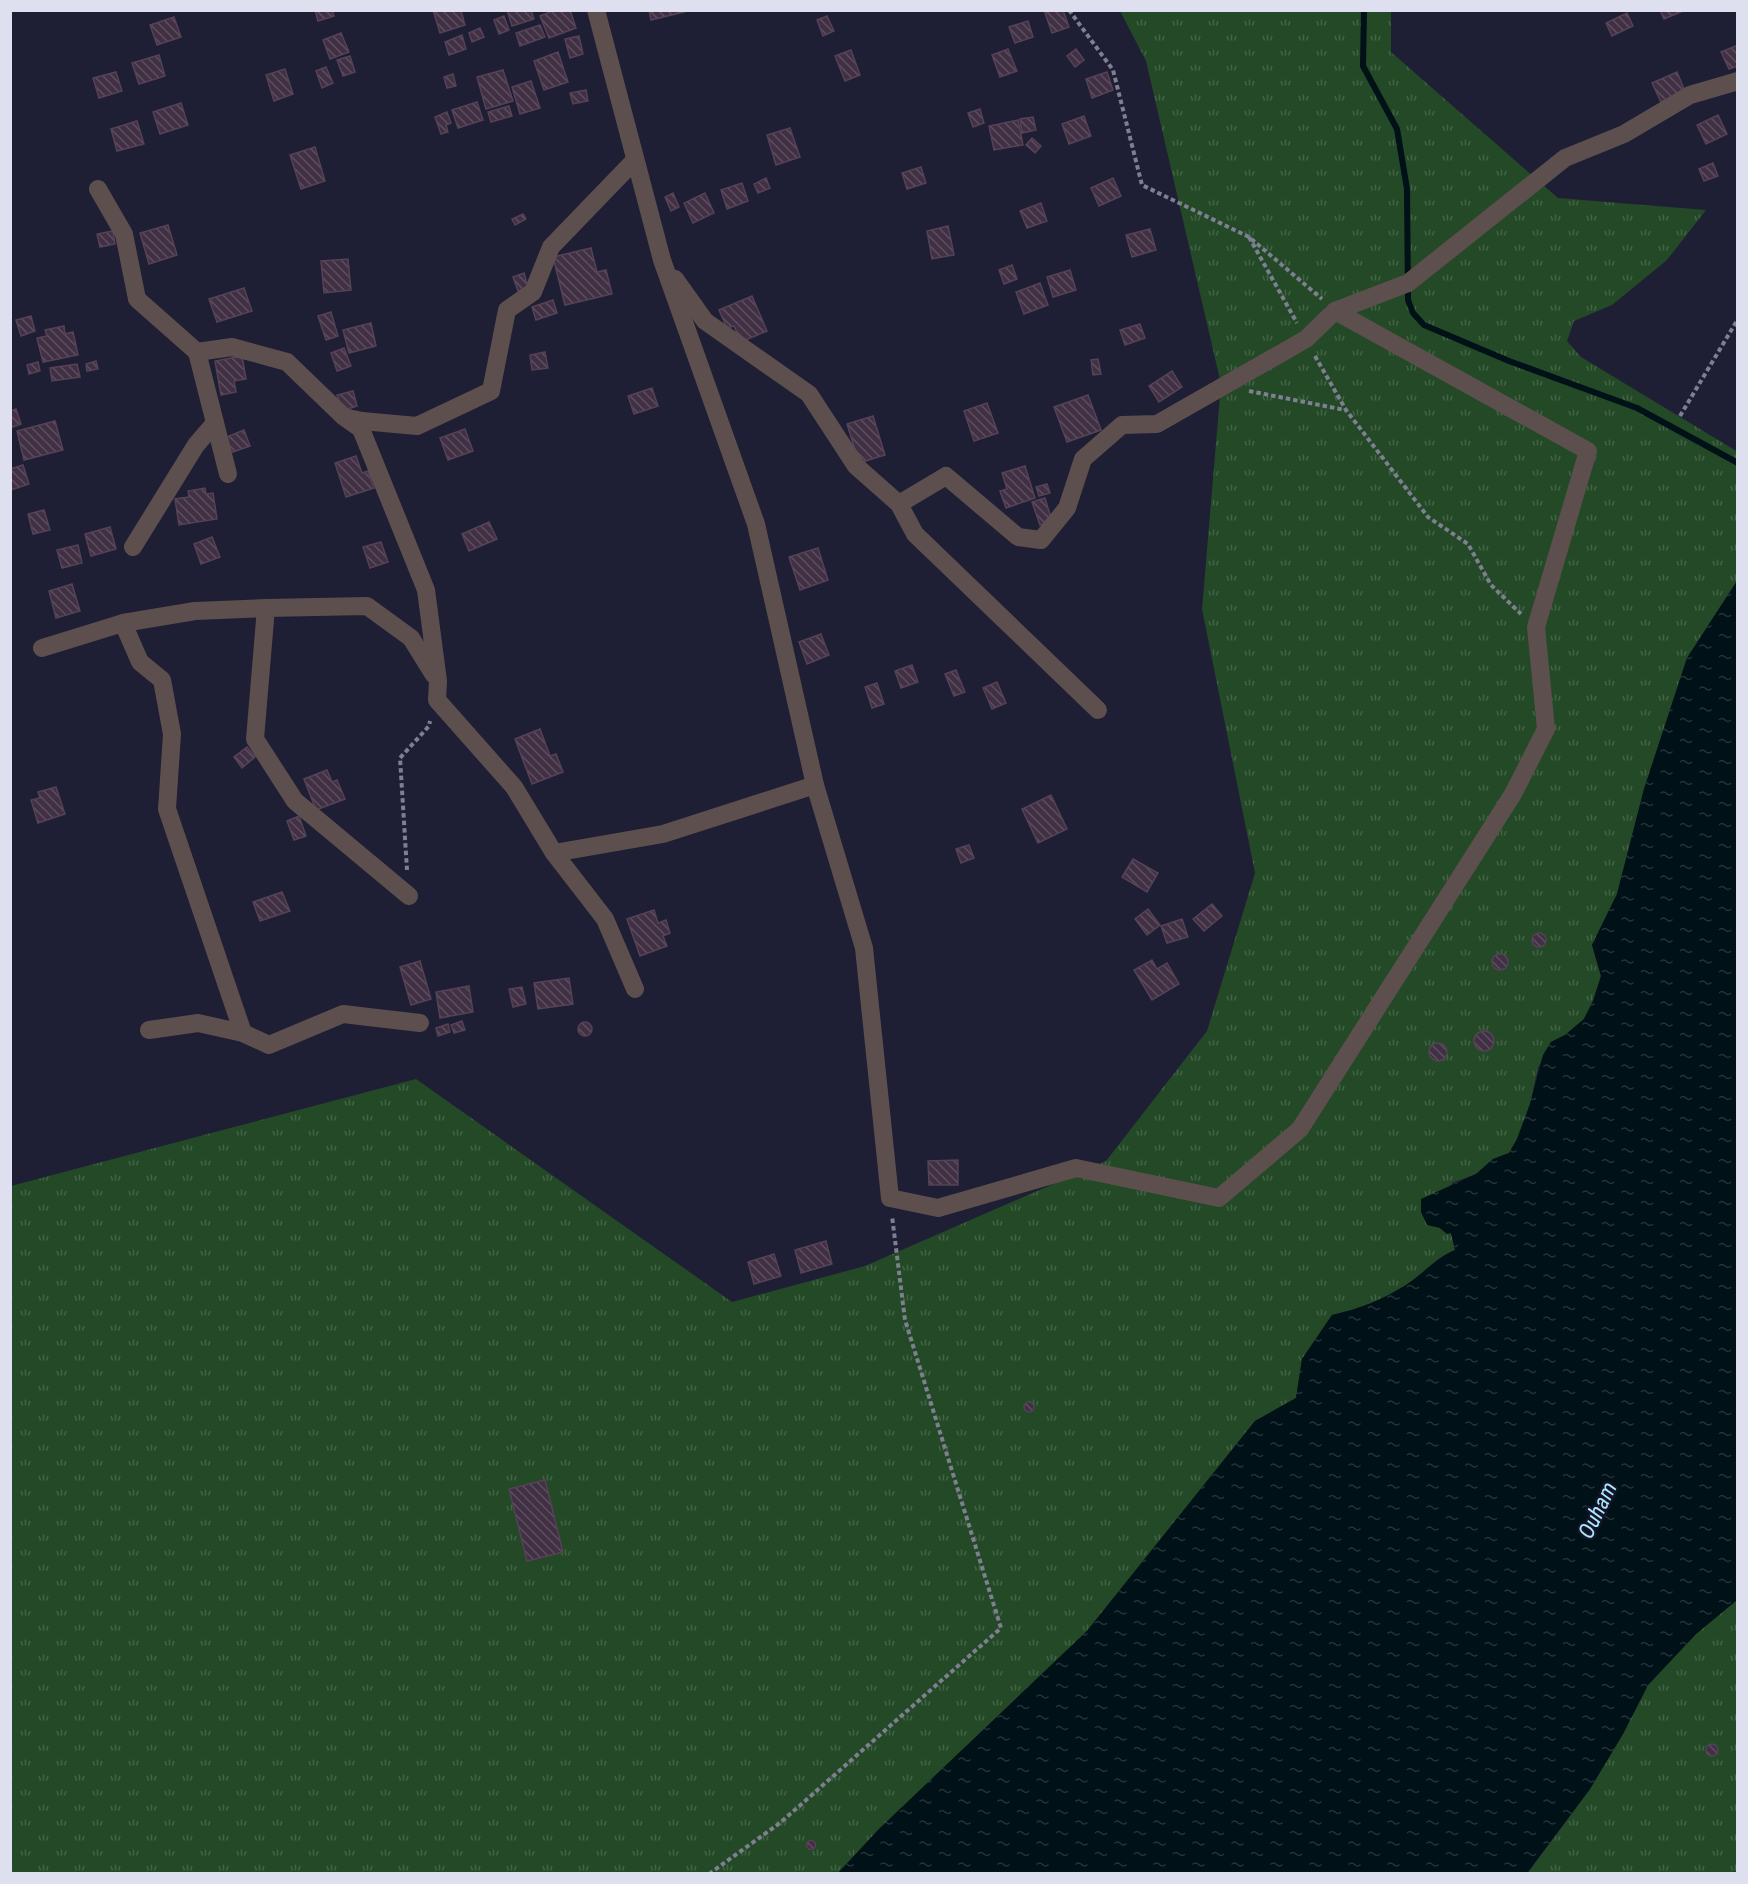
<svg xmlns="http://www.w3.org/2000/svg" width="1748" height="1884" viewBox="0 0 1748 1884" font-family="'Roboto Condensed',sans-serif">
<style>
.grass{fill:url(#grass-tufts)}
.water{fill:url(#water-ripples)}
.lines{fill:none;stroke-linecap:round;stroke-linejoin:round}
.stream{stroke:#001117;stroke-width:6}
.building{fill:url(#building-back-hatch);stroke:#554257;stroke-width:1.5}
.path{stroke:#7e7f91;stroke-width:4;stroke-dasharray:4.5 3;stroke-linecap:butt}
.minor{stroke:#5d4f4e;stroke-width:18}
.labels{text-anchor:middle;stroke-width:5;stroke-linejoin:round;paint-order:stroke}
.water-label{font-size:22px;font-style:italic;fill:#aae9fc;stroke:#151429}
</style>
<defs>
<pattern id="grass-tufts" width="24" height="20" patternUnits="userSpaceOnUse" patternTransform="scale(1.5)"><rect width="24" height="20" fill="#234926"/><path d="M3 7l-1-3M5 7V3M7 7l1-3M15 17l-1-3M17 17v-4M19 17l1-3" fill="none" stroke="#426346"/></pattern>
<pattern id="water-ripples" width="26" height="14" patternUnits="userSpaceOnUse" patternTransform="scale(1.5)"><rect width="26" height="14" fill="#001117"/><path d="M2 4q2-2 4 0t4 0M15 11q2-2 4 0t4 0" fill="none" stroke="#253339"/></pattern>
<pattern id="building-back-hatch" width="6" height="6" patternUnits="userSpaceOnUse" patternTransform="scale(1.5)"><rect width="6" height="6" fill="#413044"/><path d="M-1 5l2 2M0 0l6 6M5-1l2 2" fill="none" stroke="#5c4e5f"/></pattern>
</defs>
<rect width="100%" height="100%" fill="#1e1e34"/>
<g class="grass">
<path d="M1120 11H1391V52L1558 198 1706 210 1667 260 1612 305 1574 321 1567 341 1581 357 1738 452 1737 581 1687 658 1644 789 1617 894 1592 945 1601 976 1593 1001 1584 1019 1565 1035 1551 1042 1538 1068 1530 1104 1517 1139 1509 1153 1493 1159 1476 1174 1452 1183 1440 1228 1447 1234 1451 1233 1455 1250C1436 1257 1423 1274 1406 1285 1382 1300 1359 1309 1332 1315L1302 1359 1296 1398 1255 1421 1087 1631 879 1829 838 1873 11 1874V1186L416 1079 732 1302 865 1266 1106 1161 1207 1031 1255 873 1202 609 1221 384 1146 61Z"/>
<polygon points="1737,1600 1737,1873 1527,1874 1590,1789 1623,1734 1648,1685 1696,1634"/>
</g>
<path class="water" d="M1737 581V1600L1696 1634 1648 1685 1623 1734 1590 1789 1527 1873H838L879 1829 1087 1631 1255 1421 1296 1398 1302 1359 1332 1315C1359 1309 1382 1300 1406 1285 1423 1274 1436 1258 1455 1250L1451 1233 1447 1234 1440 1228 1427 1225 1421 1212V1199L1476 1174 1493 1159 1509 1153 1517 1139 1530 1104 1543 1055 1551 1042 1565 1035 1584 1019 1593 1001 1601 976 1592 945 1617 894 1644 789 1687 658Z"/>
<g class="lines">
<polyline class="stream" points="1364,10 1363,66 1397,129 1407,189 1408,300 1413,313 1424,325 1509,361 1637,408 1738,463"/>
</g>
<g class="building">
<polygon points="315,10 332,10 334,16 318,21"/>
<polygon points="433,10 461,11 465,25 440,33"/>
<polygon points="507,10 531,10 534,19 512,26"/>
<polygon points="555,10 570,10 576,28 549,38 540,16"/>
<polygon points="649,10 683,10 684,12 651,20"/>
<polygon points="1044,10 1063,10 1069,27 1052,33"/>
<polygon points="1660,10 1683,10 1683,11 1664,19"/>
<polygon points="1627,13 1633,26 1612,36 1606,23"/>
<polygon points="504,16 509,30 499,34 494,20"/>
<polygon points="827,16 834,31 823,36 817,20"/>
<polygon points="174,17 181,37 157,45 150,25"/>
<polygon points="1028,21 1033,37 1015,43 1009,27"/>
<polygon points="540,25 545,37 520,46 516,33"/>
<polygon points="480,28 484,37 472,42 469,33"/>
<polygon points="341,33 349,52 330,59 323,40"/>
<polygon points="462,35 466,49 449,55 445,42"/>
<polygon points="579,36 583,54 570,58 565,39"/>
<polygon points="1738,45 1738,66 1729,69 1721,52"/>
<polygon points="1008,49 1017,71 1000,77 992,55"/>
<polygon points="1076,49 1084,60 1075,67 1067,56"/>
<polygon points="851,50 860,75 845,81 835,56"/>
<polygon points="558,52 568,82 544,90 534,61"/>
<polygon points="159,55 165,76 139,84 132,63"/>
<polygon points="350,56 355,72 343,76 337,60"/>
<polygon points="326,67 333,83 322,88 316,71"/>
<polygon points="285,69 293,94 274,101 266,75"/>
<polygon points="503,70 513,101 486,109 477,77"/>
<polygon points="116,72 122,91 99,98 93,78"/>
<polygon points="1107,72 1113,90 1092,98 1086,79"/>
<polygon points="1677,72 1685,91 1661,102 1652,83"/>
<polygon points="453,74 456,86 447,88 444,77"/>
<polygon points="531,81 540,108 520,114 512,87"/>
<polygon points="586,90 588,101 573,104 570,93"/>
<polygon points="477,102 483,120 458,128 452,110"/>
<polygon points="181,103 188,125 160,134 153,112"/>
<polygon points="509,106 512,116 491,122 488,112"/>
<polygon points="980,109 984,123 973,127 968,113"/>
<polygon points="447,112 451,123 446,125 448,132 441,134 435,117"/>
<polygon points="1718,115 1727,134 1706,144 1697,125"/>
<polygon points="1084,116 1091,136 1069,144 1062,124"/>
<polygon points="1033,117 1036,130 1022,133 1020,119"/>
<polygon points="1018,120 1023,145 994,150 989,126"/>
<polygon points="137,121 144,144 117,151 111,129"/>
<polygon points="790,128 800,157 776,165 767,135"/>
<polygon points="1032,138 1041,146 1035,153 1026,145"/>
<polygon points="315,147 325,181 301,189 290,155"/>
<polygon points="1713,163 1718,176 1704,181 1699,169"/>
<polygon points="921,167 926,183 907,189 902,173"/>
<polygon points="766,178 770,188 758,193 754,184"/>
<polygon points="1113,178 1121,196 1099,206 1091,188"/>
<polygon points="742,183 748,201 727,209 721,190"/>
<polygon points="673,193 679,207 671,211 665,197"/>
<polygon points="705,193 714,213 693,223 684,203"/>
<polygon points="1041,203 1047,221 1027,228 1020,211"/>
<polygon points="523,214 526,219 515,225 512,219"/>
<polygon points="168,225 177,255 149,264 140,233"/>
<polygon points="948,226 954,255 932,259 927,231"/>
<polygon points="1150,229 1156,250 1132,257 1126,235"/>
<polygon points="113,231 115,244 100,247 97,234"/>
<polygon points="591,248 597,272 606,270 612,294 565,305 553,257"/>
<polygon points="348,259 351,290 324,293 321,261"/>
<polygon points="1012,265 1017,279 1004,284 999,270"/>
<polygon points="1070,270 1076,290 1053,297 1047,277"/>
<polygon points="524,273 528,288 518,291 513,277"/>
<polygon points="1040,283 1048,305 1024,314 1016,292"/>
<polygon points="244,288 252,311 217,322 209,299"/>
<polygon points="752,296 767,331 741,342 734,326 727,328 719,310"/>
<polygon points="553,300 557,313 536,320 532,307"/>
<polygon points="331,312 338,336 326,340 318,316"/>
<polygon points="31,316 35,331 21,336 16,320"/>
<polygon points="371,323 376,346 349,353 343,330"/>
<polygon points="1140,324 1145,338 1125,345 1120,330"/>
<polygon points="64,326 65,334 73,332 78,355 43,362 37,338 47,336 45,330"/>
<polygon points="344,348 351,366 337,371 331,353"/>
<polygon points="545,352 548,368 532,370 530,355"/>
<polygon points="242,356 246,379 234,381 236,392 221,395 215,361"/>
<polygon points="1098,359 1101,374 1093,375 1091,360"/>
<polygon points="96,361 98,369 87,371 86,364"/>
<polygon points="38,362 40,371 29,374 27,365"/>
<polygon points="77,364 80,377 52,381 50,368"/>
<polygon points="1172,371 1182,387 1159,402 1149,386"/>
<polygon points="652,388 658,406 634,414 628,396"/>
<polygon points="353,391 357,406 342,411 337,395"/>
<polygon points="1088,395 1101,430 1067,442 1054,407"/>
<polygon points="987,403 998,433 974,441 964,411"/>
<polygon points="16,409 21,424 10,428 10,411"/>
<polygon points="873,416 885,455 859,463 847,424"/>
<polygon points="55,421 63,450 24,460 17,431"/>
<polygon points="465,429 473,451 448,460 440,438"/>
<polygon points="244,430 250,446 227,454 222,439"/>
<polygon points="356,456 362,473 368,471 374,488 346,497 335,463"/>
<polygon points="23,465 29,484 11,490 10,469"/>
<polygon points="1025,466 1035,498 1006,508 1000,491 1007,489 1002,473"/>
<polygon points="1047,484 1050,493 1039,496 1036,487"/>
<polygon points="205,488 206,494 213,493 217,519 179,525 175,499 189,497 188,491"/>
<polygon points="1045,498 1052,521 1040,525 1032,502"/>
<polygon points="44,510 50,530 33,534 28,514"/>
<polygon points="489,522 497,539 469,551 462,534"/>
<polygon points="110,527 116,549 91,556 85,534"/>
<polygon points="212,537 220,557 201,564 194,544"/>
<polygon points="381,542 388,562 370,568 363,547"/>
<polygon points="78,545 82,563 62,568 57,550"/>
<polygon points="818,548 828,580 800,590 789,557"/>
<polygon points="72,584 80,611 56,618 49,591"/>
<polygon points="821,634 829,655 807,664 799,642"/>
<polygon points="912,665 918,682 901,688 895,671"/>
<polygon points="956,670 965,692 954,696 945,674"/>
<polygon points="997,682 1006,703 992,709 983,688"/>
<polygon points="877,683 884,704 872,708 865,687"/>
<polygon points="540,729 550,756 556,754 563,772 532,784 515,739"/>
<polygon points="247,747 255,757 242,768 234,757"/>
<polygon points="327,770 332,782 337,780 345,799 316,810 304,779"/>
<polygon points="56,787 65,814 38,823 31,800 40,798 38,792"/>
<polygon points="1051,795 1067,829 1038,843 1022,809"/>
<polygon points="299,816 306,836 294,840 287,821"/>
<polygon points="969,845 974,858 961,863 956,849"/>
<polygon points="1133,859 1158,873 1147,892 1122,877"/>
<polygon points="282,892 290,911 260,921 253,902"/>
<polygon points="1212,904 1222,916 1204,931 1193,919"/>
<polygon points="1148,909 1160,925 1147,935 1135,919"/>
<polygon points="654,910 658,923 666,920 670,933 663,936 667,946 640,956 627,919"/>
<polygon points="1182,919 1188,937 1167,943 1161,926"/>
<circle cx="1539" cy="940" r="7"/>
<circle cx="1500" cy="962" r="8"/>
<polygon points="1152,960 1157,969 1167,963 1179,984 1152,1000 1134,970"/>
<polygon points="420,961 431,999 411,1005 400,967"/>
<polygon points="569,978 573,1004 538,1009 534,983"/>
<polygon points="469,986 473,1012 440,1018 436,992"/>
<polygon points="522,987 526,1004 513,1007 509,989"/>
<polygon points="462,1021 465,1030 454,1033 451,1025"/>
<circle cx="585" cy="1029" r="7"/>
<polygon points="448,1024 450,1032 438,1036 436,1028"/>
<circle cx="1484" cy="1041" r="10"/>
<circle cx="1438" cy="1052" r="9"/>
<polygon points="958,1160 958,1185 929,1185 928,1161"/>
<polygon points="826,1241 832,1264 801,1273 795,1250"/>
<polygon points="774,1254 781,1276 754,1284 748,1262"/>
<circle cx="1029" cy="1407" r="5"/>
<polygon points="545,1480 563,1552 527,1561 509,1489"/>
<circle cx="1712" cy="1750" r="6"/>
<circle cx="811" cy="1845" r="4.5"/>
</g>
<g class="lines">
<g class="path">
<polyline points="1069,10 1113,70 1142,185 1249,237 1322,299"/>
<polyline points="1249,237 1297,323"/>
<polyline points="1315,356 1346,410 1428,517 1468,544 1491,585 1521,614"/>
<polyline points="1249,391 1345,410"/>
<polyline points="1680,416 1738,319"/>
<polyline points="407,870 400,758 429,726 430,721"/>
<polyline points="709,1874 780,1823 1001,1628 905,1320 892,1216"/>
</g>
<g class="minor">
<polyline points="596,10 662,260 756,524 815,785 864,948 890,1198 938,1208 1076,1168 1219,1198 1300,1129 1513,794 1546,729 1536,627 1588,451 1335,311 1408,283 1565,158 1624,134 1690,95 1738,81"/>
<polyline points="98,189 124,234 137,299 197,352 232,347 287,362 344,417 361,429 426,590 438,681 437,700 514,787 554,853 605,919 635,989"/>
<polyline points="675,279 705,321 809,394 856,466 899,504 915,534 1098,710"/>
<polyline points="197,352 228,474"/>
<polyline points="348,418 362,421 417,426 491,391 507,310 533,292 551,247 635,160"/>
<polyline points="899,504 946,476 1018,537 1041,540 1067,508 1083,459 1122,425 1157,424 1306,339 1335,311"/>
<polyline points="133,547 196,445 215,423"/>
<polyline points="123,623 140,662 162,680 172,734 167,809 243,1033"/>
<polyline points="42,648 123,623 195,611 266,608"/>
<polyline points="554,853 663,834 815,785"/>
<polyline points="409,896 295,801 255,739 266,608 367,606 411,638 434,675"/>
<polyline points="149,1030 198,1023 243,1033 269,1045 343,1014 420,1023"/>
</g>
</g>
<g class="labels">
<g class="water-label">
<text transform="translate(1597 1510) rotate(-64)" y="8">Ouham</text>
</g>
</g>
<rect width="1748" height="1884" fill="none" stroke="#dfe0ef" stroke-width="24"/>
</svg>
